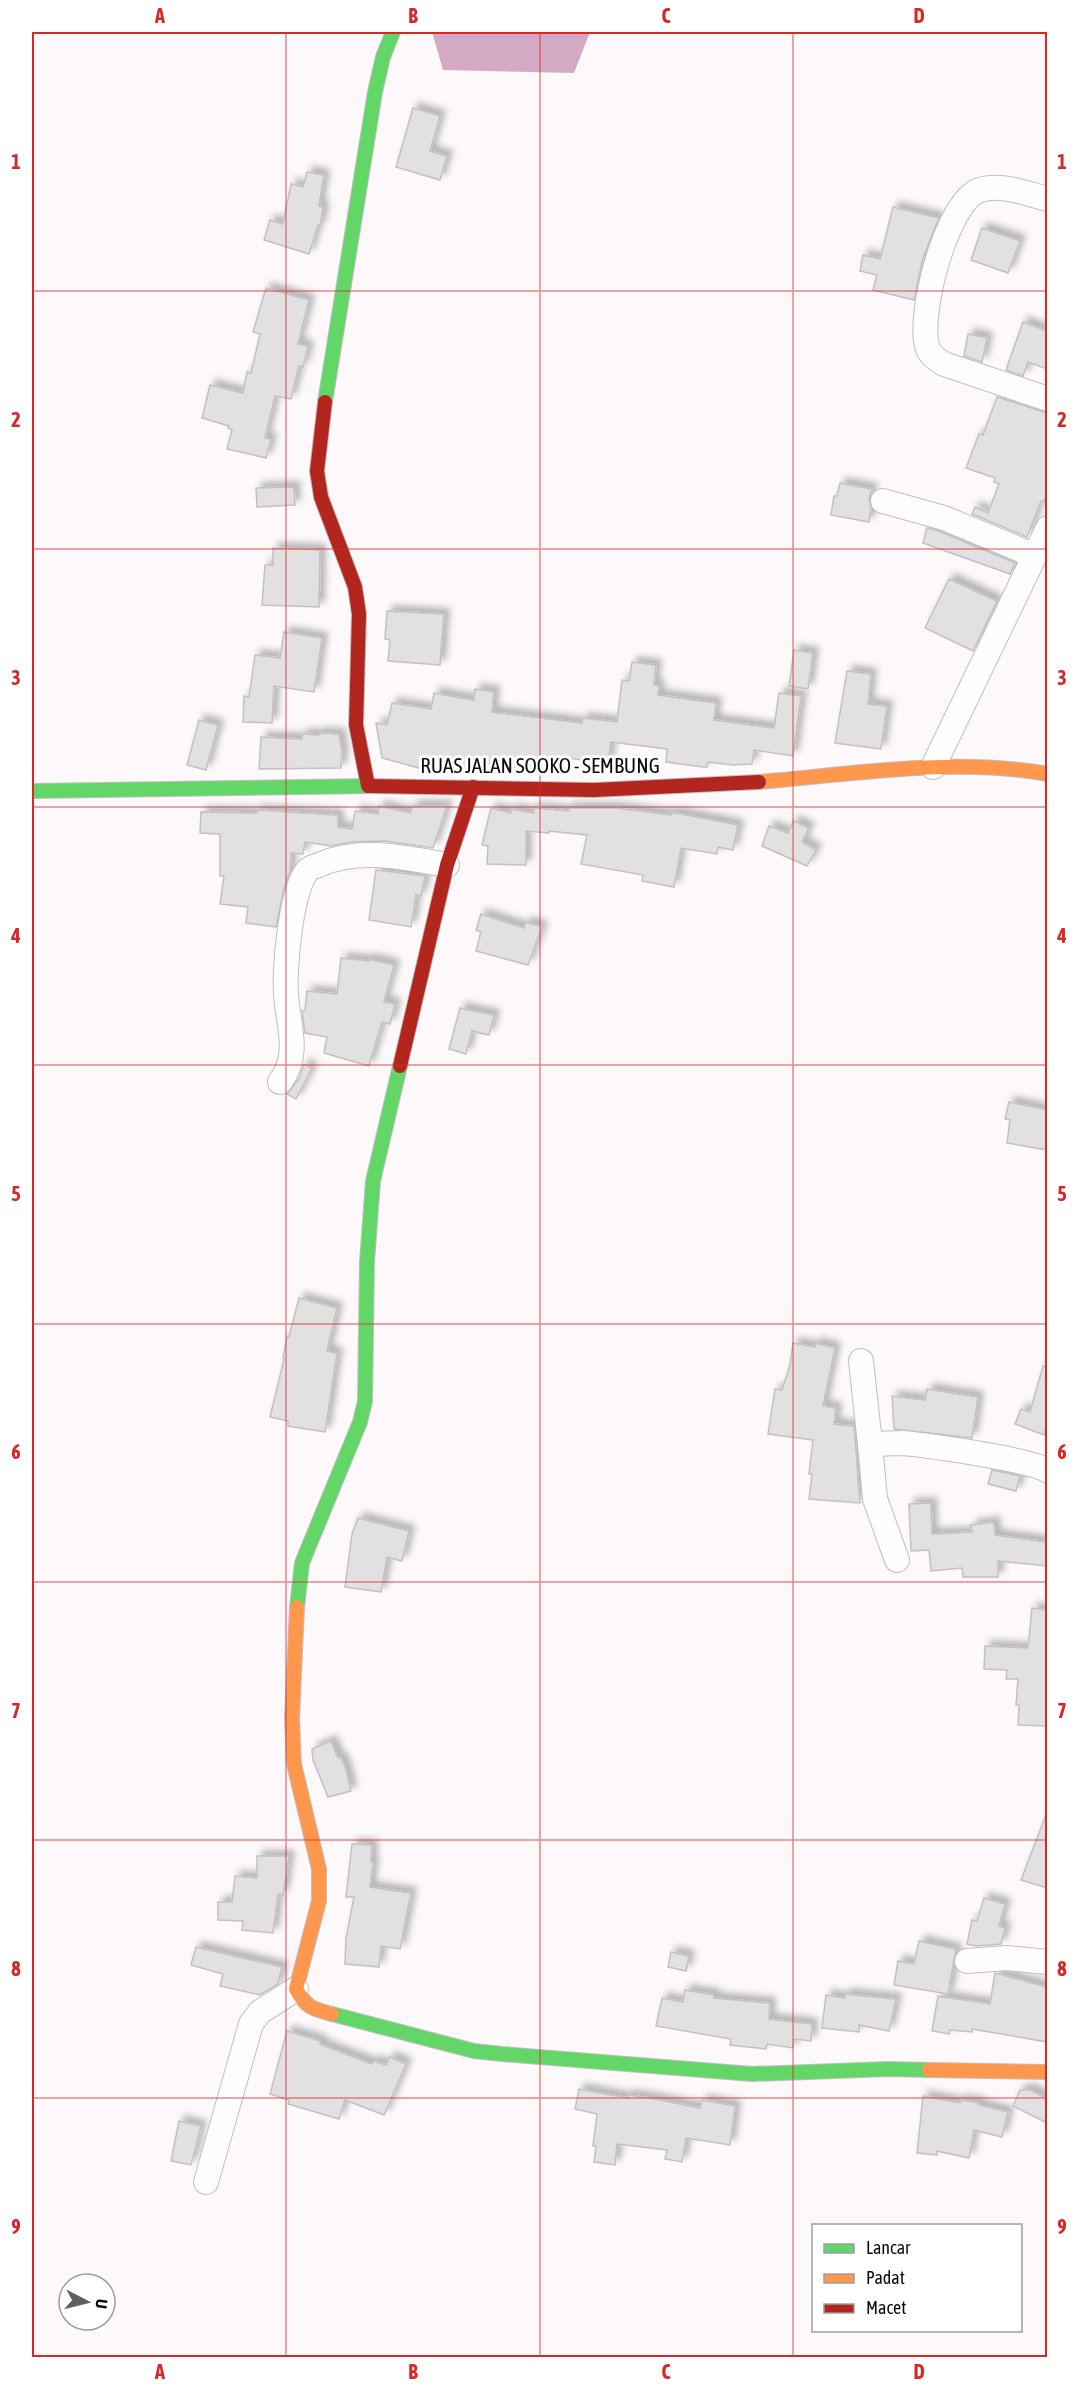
<svg xmlns="http://www.w3.org/2000/svg" width="1079" height="2389" viewBox="0 0 1079 2389" font-family="'Asap Condensed',sans-serif">
<style>
.water{fill:#d4a9c4}
.building{fill:#e3e0e2;stroke:#c4c0c2;stroke-width:1.5;filter:url(#shadow)}
.lines{fill:none;stroke-linecap:round;stroke-linejoin:round}
.street-casing{stroke:#c1bec0;stroke-width:26}
.fast-casing{stroke:#c1bec0;stroke-width:16}
.slow-casing{stroke:#c1bec0;stroke-width:16}
.jam-casing{stroke:#c1bec0;stroke-width:16}
.street{stroke:#fffefe;stroke-width:24}
.fast{stroke:#63d668;stroke-width:14}
.slow{stroke:#ff974d;stroke-width:14}
.jam{stroke:#b3261e;stroke-width:14}
.grid{fill:none;stroke:#d62828;stroke-width:1.5;stroke-opacity:0.55}
.labels{text-anchor:middle;stroke-width:6;stroke-linejoin:round;paint-order:stroke}
.street-label{font-size:21px;fill:#0d0a0c;stroke:#fff}
.neatline{fill:none;stroke:#d62828;stroke-width:2}
.grid-label{font-size:20px;text-anchor:middle;font-weight:bold;fill:#d62828}
</style>
<defs>
<filter id="shadow"><feDropShadow dx="5.5" dy="-5.5" stdDeviation="3" flood-color="#0004"/></filter>
</defs>
<rect width="100%" height="100%" fill="#fdf9fb"/>
<polygon class="water" points="432,32 590,32 574,73 443,70"/>
<g class="building">
<polygon points="413,108 440,116 430,151 447,156 440,180 396,167"/>
<polygon points="307,172 324,175 319,206 323,207 320,226 318,225 309,254 264,240 270,220 283,224 291,184 303,187"/>
<polygon points="893,207 939,218 923,258 914,300 873,290 877,275 860,271 863,255 880,259"/>
<polygon points="982,228 1020,241 1008,273 971,260"/>
<polygon points="266,288 309,300 298,344 308,346 303,367 299,366 291,399 275,396 265,438 271,439 266,458 227,449 232,430 228,428 229,426 202,418 210,385 243,393 247,372 251,373 260,334 253,332"/>
<polygon points="1023,322 1047,331 1047,369 1028,362 1023,376 1006,370"/>
<polygon points="968,334 987,338 982,362 964,356"/>
<polygon points="997,397 1047,413 1047,492 1044,502 1041,501 1027,537 972,514 975,507 988,513 999,484 994,482 995,478 966,468 979,434 983,435"/>
<polygon points="840,483 872,489 869,498 871,509 869,522 831,515 834,496 837,496"/>
<polygon points="294,487 295,505 257,507 256,488"/>
<polygon points="927,528 939,531 1015,563 1010,574 923,543"/>
<polygon points="273,548 320,550 319,607 262,605 265,565 273,565"/>
<polygon points="949,579 997,601 973,651 925,628"/>
<polygon points="387,611 444,614 440,665 388,661 390,640 385,639"/>
<polygon points="284,632 322,638 314,692 274,686 272,723 243,722 244,696 249,697 255,655 280,658"/>
<polygon points="794,650 813,653 808,689 789,686"/>
<polygon points="632,662 656,665 654,685 659,686 658,695 716,703 714,720 774,728 779,693 801,696 793,756 754,750 752,764 733,765 708,762 707,767 703,767 666,762 667,749 611,742 608,763 559,757 557,769 530,766 530,769 481,762 480,769 464,769 420,760 419,768 382,758 376,723 387,725 392,703 431,709 434,693 474,700 475,689 494,692 492,712 582,723 583,718 617,722 622,680 629,681"/>
<polygon points="847,671 871,674 868,704 887,706 881,749 835,743"/>
<polygon points="199,720 218,725 206,770 187,765"/>
<polygon points="319,733 339,734 342,751 341,768 259,769 261,737 302,739 302,734 319,735"/>
<polygon points="379,806 410,813 413,806 447,806 433,848 384,841 351,842 331,846 305,842 303,854 291,853 290,871 284,888 276,927 246,923 248,907 220,904 224,876 220,876 220,834 200,833 201,812 257,813 257,810 338,815 338,827 352,829 355,811 378,814"/>
<polygon points="491,808 511,813 511,809 534,813 534,808 569,811 569,808 616,808 671,815 671,813 682,814 738,825 733,850 718,847 717,854 681,848 674,887 642,881 643,875 581,864 587,835 549,831 549,833 526,831 526,865 487,864 488,846 482,845"/>
<polygon points="794,821 809,828 802,842 816,850 807,866 762,846 769,826 788,833"/>
<polygon points="376,870 425,876 421,896 416,895 411,927 369,920"/>
<polygon points="481,914 524,928 526,922 542,927 528,965 476,951 481,932 476,930"/>
<polygon points="341,958 369,961 369,959 394,965 384,1002 395,1004 390,1024 382,1022 369,1066 324,1053 327,1037 305,1033 302,1011 305,1010 307,991 337,994"/>
<polygon points="460,1008 494,1015 489,1035 472,1031 466,1054 449,1049"/>
<polygon points="304,1064 312,1068 296,1099 287,1094 299,1079"/>
<polygon points="1009,1102 1047,1110 1047,1150 1007,1143 1010,1120 1005,1119"/>
<polygon points="299,1298 337,1308 327,1351 337,1353 325,1432 288,1426 288,1421 270,1417 284,1359 283,1358 287,1336 289,1337"/>
<polygon points="793,1343 815,1347 816,1343 835,1348 823,1406 836,1408 834,1424 854,1426 860,1503 809,1499 812,1474 809,1474 813,1440 768,1434 775,1389 782,1390 790,1365"/>
<polygon points="1043,1366 1047,1367 1047,1422 1044,1435 1015,1424 1021,1409 1030,1412"/>
<polygon points="927,1389 978,1397 972,1438 894,1429 892,1396 925,1400"/>
<polygon points="992,1470 1020,1476 1016,1491 988,1484"/>
<polygon points="931,1503 932,1534 972,1532 971,1525 994,1522 995,1535 1047,1542 1047,1566 998,1561 998,1577 963,1577 962,1568 931,1571 929,1550 911,1551 909,1504"/>
<polygon points="358,1518 409,1531 402,1561 387,1557 381,1592 345,1587 352,1534"/>
<polygon points="1032,1608 1047,1610 1047,1726 1018,1725 1019,1705 1016,1705 1018,1679 1006,1679 1007,1670 984,1669 985,1646 1028,1648"/>
<polygon points="331,1741 338,1758 340,1757 345,1766 351,1791 328,1797 313,1760 312,1749"/>
<polygon points="1046,1815 1047,1815 1047,1888 1021,1880"/>
<polygon points="352,1844 372,1845 371,1862 373,1863 370,1887 411,1893 400,1949 381,1946 379,1967 345,1964 346,1938 354,1897 346,1897"/>
<polygon points="257,1856 289,1856 283,1895 278,1894 273,1933 242,1930 243,1921 218,1920 218,1902 232,1902 235,1876 257,1878"/>
<polygon points="984,1898 1005,1904 999,1926 1005,1928 1001,1944 976,1946 967,1944 972,1920 977,1921"/>
<polygon points="919,1941 956,1949 948,1994 894,1985 898,1961 914,1964"/>
<polygon points="196,1947 282,1967 278,1984 260,1995 220,1986 223,1974 191,1965"/>
<polygon points="671,1952 689,1956 686,1971 668,1967"/>
<polygon points="995,1973 1047,1987 1047,2042 972,2029 972,2032 950,2030 949,2034 932,2031 938,1996 990,2004"/>
<polygon points="685,1990 714,1995 714,1998 770,2003 769,2019 812,2024 811,2041 794,2039 793,2048 767,2044 766,2049 730,2045 731,2039 656,2026 662,1998 683,2002"/>
<polygon points="845,1994 896,1999 889,2031 859,2025 859,2032 822,2028 826,1995 845,1998"/>
<polygon points="287,2031 321,2041 320,2044 372,2064 374,2061 386,2065 390,2057 406,2064 384,2115 345,2100 339,2119 288,2104 289,2100 270,2094"/>
<polygon points="579,2089 628,2098 628,2095 650,2098 700,2108 702,2100 735,2106 730,2145 686,2138 682,2162 665,2159 667,2150 617,2144 615,2165 594,2162 596,2146 593,2146 597,2114 575,2109"/>
<polygon points="1020,2090 1031,2090 1047,2099 1047,2123 1013,2106"/>
<polygon points="923,2096 960,2103 961,2100 979,2103 979,2105 1008,2112 1002,2137 974,2130 969,2158 937,2151 937,2155 917,2153"/>
<polygon points="179,2121 201,2126 191,2165 171,2161"/>
</g>
<g class="lines">
<defs>
<g id="street">
<path d="M1048 199C1027 194 1001 183 980 190 947 200 916 318 928 349 931 356 937 360 944 364L1048 399"/>
<polyline points="883,501 944,518 1033,555"/>
<polyline points="933,767 1048,528"/>
<path d="M280 1082C301 1054 288 1026 286 994 284 970 291 885 309 869 311 867 318 866 321 864 362 847 405 858 447 865"/>
<path d="M861 1361 870 1444C881 1444 892 1443 903 1443 925 1445 1035 1460 1048 1471"/>
<polyline points="870,1444 875,1499 897,1560"/>
<polyline points="967,1961 1007,1958 1048,1962"/>
<polyline points="206,2182 251,2024 260,2012 296,1989"/>
</g>
<g id="fast">
<polyline points="325,402 375,92 383,57 393,32"/>
<polyline points="32,791 370,786"/>
<polyline points="297,1607 302,1563 360,1422 365,1401 367,1262 373,1181 400,1066"/>
<polyline points="332,2014 474,2051 502,2054 752,2074 889,2069 929,2070"/>
</g>
<g id="slow">
<path d="M759 782C854 774 954 757 1048 774"/>
<path d="M297 1607 292 1719 294 1764 319 1869V1901L296 1989C306 2007 312 2009 332 2014"/>
<polyline points="929,2070 1048,2072"/>
</g>
<g id="jam">
<polyline points="325,402 317,471 321,497 355,587 359,614 356,725 368,786"/>
<polyline points="370,786 594,790 759,782"/>
<polyline points="400,1066 447,865 473,787"/>
</g>
</defs>
<use href="#street" class="street-casing"/>
<use href="#fast" class="fast-casing"/>
<use href="#slow" class="slow-casing"/>
<use href="#jam" class="jam-casing"/>
<use href="#street" class="street"/>
<use href="#fast" class="fast"/>
<use href="#slow" class="slow"/>
<use href="#jam" class="jam"/>
</g>
<path class="grid" d="M286 32V2358M540 32V2358M793 32V2358M32 291H1048M32 549H1048M32 807H1048M32 1065H1048M32 1324H1048M32 1582H1048M32 1840H1048M32 2098H1048"/>
<g class="labels">
<g class="street-label">
<text x="540" y="773">RUAS JALAN SOOKO - SEMBUNG</text>
</g>
</g>
<rect width="1079" height="2389" fill="none" stroke="#ffffff" stroke-width="66"/>
<rect x="812" y="2224" width="210" height="108" fill="#ffffff" stroke="#9e9d9e" stroke-width="1.5"/>
<rect x="824" y="2244" width="30" height="9" fill="#63d668" stroke="#9e9d9e" stroke-width="1.5"/>
<text x="866" y="2254" font-size="18" fill="#0d0a0c">Lancar</text>
<rect x="824" y="2274" width="30" height="9" fill="#ff974d" stroke="#9e9d9e" stroke-width="1.5"/>
<text x="866" y="2284" font-size="18" fill="#0d0a0c">Padat</text>
<rect x="824" y="2304" width="30" height="9" fill="#b3261e" stroke="#9e9d9e" stroke-width="1.5"/>
<text x="866" y="2314" font-size="18" fill="#0d0a0c">Macet</text>
<g transform="translate(87 2302) rotate(97)"><circle r="28" fill="#ffffff" stroke="#9e9d9e" stroke-width="1.5"/>
<path d="M0-4.5L10 22L0 15L-10 22Z" fill="#615e60"/>
<text y="-9" font-size="16" font-weight="bold" text-anchor="middle" fill="#0d0a0c">U</text>
</g>
<rect x="33" y="33" width="1013" height="2323" class="neatline"/>
<g class="grid-label">
<text x="160" y="23">A</text>
<text x="413" y="23">B</text>
<text x="666" y="23">C</text>
<text x="919" y="23">D</text>
<text x="16" y="169">1</text>
<text x="1062" y="169">1</text>
<text x="16" y="427">2</text>
<text x="1062" y="427">2</text>
<text x="16" y="685">3</text>
<text x="1062" y="685">3</text>
<text x="16" y="943">4</text>
<text x="1062" y="943">4</text>
<text x="16" y="1201">5</text>
<text x="1062" y="1201">5</text>
<text x="16" y="1459">6</text>
<text x="1062" y="1459">6</text>
<text x="16" y="1718">7</text>
<text x="1062" y="1718">7</text>
<text x="16" y="1976">8</text>
<text x="1062" y="1976">8</text>
<text x="16" y="2234">9</text>
<text x="1062" y="2234">9</text>
<text x="160" y="2379">A</text>
<text x="413" y="2379">B</text>
<text x="666" y="2379">C</text>
<text x="919" y="2379">D</text>
</g>
</svg>
